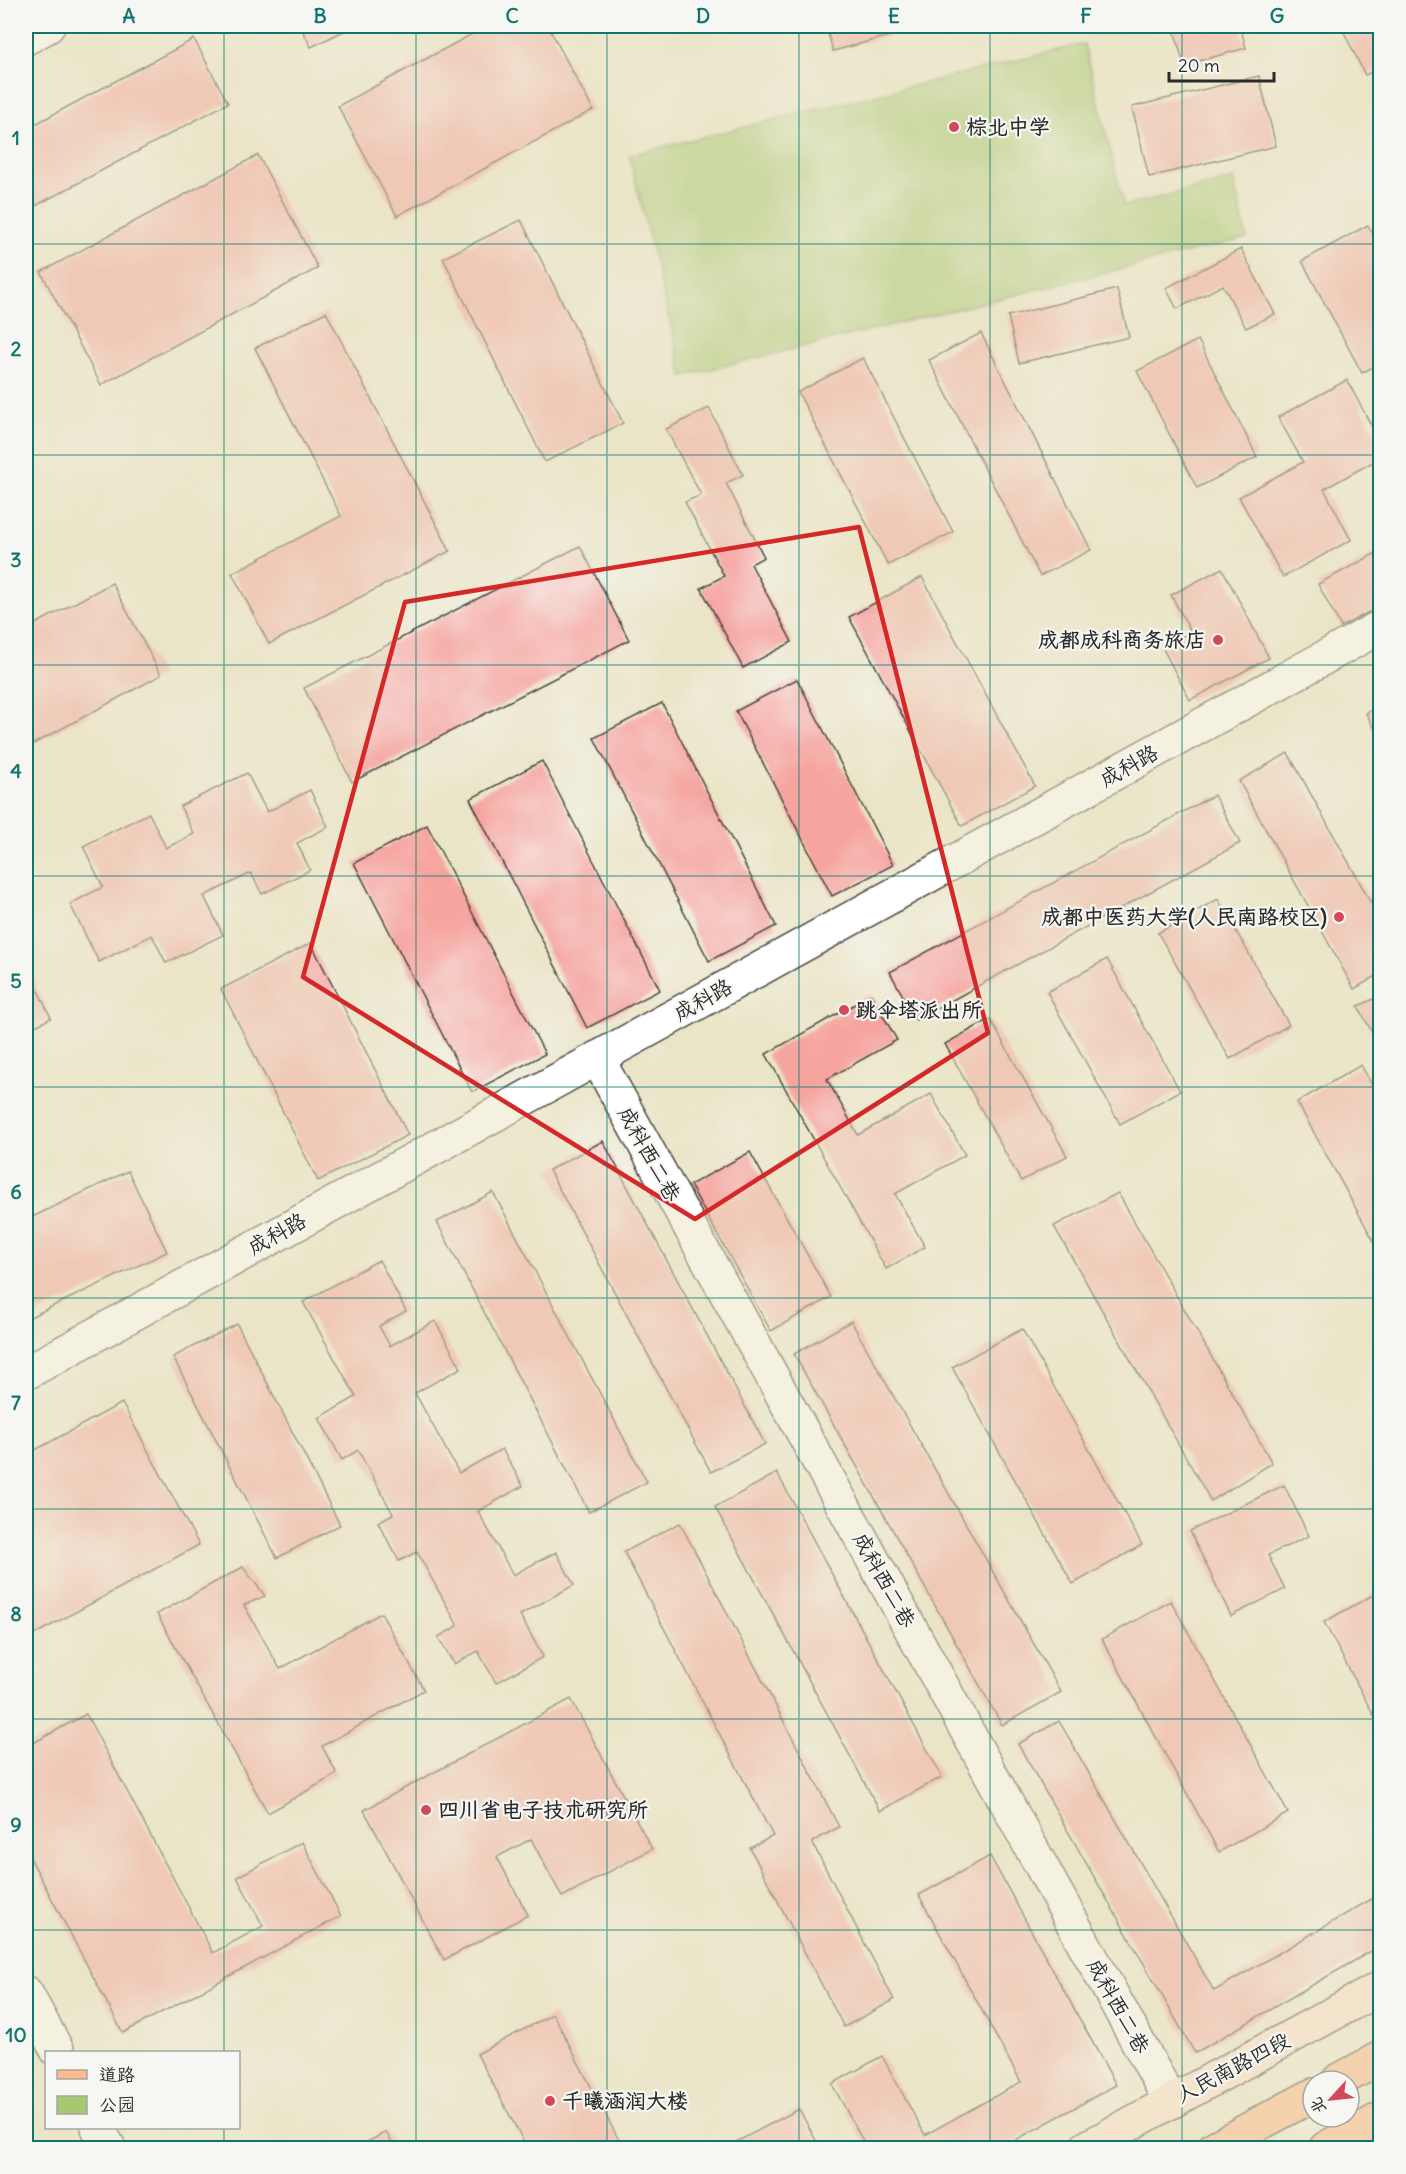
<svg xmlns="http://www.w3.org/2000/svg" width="1406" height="2174" viewBox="0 0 1406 2174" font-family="Delius,'LXGW WenKai TC',sans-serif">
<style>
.green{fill:#a6c871;stroke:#687a4e;stroke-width:1.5}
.building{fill:#f6a49f}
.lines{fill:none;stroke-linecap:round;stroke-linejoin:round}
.street-casing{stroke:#484743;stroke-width:36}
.secondary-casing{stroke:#484743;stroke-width:36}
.primary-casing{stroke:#484743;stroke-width:36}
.street{stroke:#fff;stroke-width:33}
.secondary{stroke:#fee3d1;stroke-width:33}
.primary{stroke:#fcba8d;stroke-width:33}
.marked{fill:none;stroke:#d62828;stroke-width:4.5;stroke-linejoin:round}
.grid{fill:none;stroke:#0f766e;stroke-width:1.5;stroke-opacity:0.55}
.poi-dot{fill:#d1495b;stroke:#f6f6f2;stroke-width:2}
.labels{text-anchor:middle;stroke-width:4.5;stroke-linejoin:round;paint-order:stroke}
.poi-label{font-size:21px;font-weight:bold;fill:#2b2b2b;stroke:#f6f6f2;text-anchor:start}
.street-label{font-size:21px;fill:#2b2b2b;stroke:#f6f6f2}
.neatline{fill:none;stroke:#0f766e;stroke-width:2}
.grid-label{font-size:20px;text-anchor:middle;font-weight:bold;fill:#0f766e}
</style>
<rect width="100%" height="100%" fill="#f6f6f2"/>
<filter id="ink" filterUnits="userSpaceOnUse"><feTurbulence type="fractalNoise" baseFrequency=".0167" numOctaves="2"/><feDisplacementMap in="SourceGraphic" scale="12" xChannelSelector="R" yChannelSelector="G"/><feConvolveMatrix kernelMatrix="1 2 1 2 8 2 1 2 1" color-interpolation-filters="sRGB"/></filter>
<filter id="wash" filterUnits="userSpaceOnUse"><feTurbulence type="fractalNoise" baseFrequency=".008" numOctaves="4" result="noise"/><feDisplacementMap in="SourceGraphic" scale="24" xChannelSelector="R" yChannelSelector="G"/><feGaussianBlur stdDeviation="1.35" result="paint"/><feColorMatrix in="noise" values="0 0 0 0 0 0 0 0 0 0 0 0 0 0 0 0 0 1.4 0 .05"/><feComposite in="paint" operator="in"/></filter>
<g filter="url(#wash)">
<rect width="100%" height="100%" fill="#ebe5c8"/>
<polygon class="green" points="1084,44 1124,206 1233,179 1247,238 683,376 629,155"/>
<g id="blocks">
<g class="building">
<polygon points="300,26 354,26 311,47"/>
<polygon points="487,26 548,26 593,110 397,216 338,106"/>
<polygon points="826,26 926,26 833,51"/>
<polygon points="1173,26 1240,26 1246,48 1184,65"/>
<polygon points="1341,26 1380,26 1380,68 1365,75"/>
<polygon points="194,39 228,103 26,211 26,129"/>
<polygon points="1259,76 1276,146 1149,177 1132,107"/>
<polygon points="258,155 318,268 101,385 41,272"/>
<polygon points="521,220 623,423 545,462 443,258"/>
<polygon points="1368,225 1380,247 1380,363 1362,373 1302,261"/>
<polygon points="1241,249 1275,314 1246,328 1223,285 1177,309 1166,288"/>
<polygon points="1117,289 1129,337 1019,363 1008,316"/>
<polygon points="326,312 450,551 269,644 232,573 341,516 255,348"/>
<polygon points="981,333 1091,550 1040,576 929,360"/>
<polygon points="1198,340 1257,457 1197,488 1137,371"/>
<polygon points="863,358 953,532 888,565 798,392"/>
<polygon points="1347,380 1380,442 1380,458 1324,489 1351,540 1283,577 1239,497 1303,462 1278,417"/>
<polygon points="709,408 743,475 726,483 764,557 751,564 792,642 743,668 701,588 724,576 685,502 701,495 666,429"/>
<polygon points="580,546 629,640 352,782 304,688"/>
<polygon points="1380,551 1380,606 1341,627 1318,584"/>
<polygon points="1222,568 1269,658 1190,700 1162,647 1191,632 1171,595"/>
<polygon points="922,577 1035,786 962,826 849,617"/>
<polygon points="112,583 161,675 26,748 26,629"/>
<polygon points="797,679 893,865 832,896 736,711"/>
<polygon points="662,703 776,926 709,961 594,738"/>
<polygon points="1380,706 1380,739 1366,713"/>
<polygon points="1288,753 1380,919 1380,974 1354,989 1239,781"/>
<polygon points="542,761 660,990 587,1028 470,799"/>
<polygon points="247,773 267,812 310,790 328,827 297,843 310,870 262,894 251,873 204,896 223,935 166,963 152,935 99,962 70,904 103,887 83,846 149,813 166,848 194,834 180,806"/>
<polygon points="1214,795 1240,843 916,1020 890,972"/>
<polygon points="427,825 545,1054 472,1092 354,863"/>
<polygon points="1218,899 1289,1025 1230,1059 1158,933"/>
<polygon points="311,943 408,1135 318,1181 221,989"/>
<polygon points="1107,959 1180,1091 1120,1124 1047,992"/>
<polygon points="26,965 51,1018 26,1031"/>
<polygon points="871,995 897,1040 827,1079 858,1135 931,1094 965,1155 895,1194 925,1247 886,1269 766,1054"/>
<polygon points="1380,996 1380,1047 1358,1006"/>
<polygon points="990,1019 1067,1156 1021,1181 945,1044"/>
<polygon points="1361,1065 1380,1100 1380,1252 1297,1102"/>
<polygon points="603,1141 765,1444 711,1472 549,1170"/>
<polygon points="750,1152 831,1297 771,1331 690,1185"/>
<polygon points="128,1171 167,1252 26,1319 26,1220"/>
<polygon points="493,1192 647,1482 589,1512 437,1222"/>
<polygon points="1118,1193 1272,1463 1211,1501 1054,1226"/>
<polygon points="379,1260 406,1311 379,1326 390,1346 435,1321 461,1368 415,1393 459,1473 502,1449 523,1486 478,1511 513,1575 556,1552 574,1585 520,1615 543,1657 496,1683 478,1651 454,1664 438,1637 458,1626 417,1552 399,1561 378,1522 393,1514 358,1450 342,1460 319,1418 356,1397 303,1302"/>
<polygon points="851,1321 1061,1692 1002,1725 794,1354"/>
<polygon points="237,1324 340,1525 277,1558 173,1357"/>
<polygon points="1022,1329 1142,1545 1073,1584 952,1367"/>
<polygon points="122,1403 199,1545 26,1639 26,1455"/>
<polygon points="777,1473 942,1777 880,1811 715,1507"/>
<polygon points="1284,1485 1309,1536 1268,1555 1285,1589 1231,1616 1190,1531"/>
<polygon points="680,1523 839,1827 812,1842 894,2000 844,2027 750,1848 773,1836 624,1552"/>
<polygon points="243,1567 265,1596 244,1605 280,1669 381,1613 424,1690 322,1746 337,1774 268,1813 157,1614"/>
<polygon points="1380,1591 1380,1727 1324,1622"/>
<polygon points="1171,1601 1288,1813 1219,1852 1102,1639"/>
<polygon points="571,1699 652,1849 562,1897 531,1839 497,1857 528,1915 444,1960 364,1810"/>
<polygon points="86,1714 213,1953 263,1926 237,1877 302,1842 341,1916 123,2033 26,1850 26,1747"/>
<polygon points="1059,1721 1214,1991 1380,1894 1380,1946 1195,2053 1018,1744"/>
<polygon points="990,1856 1116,2085 1001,2148 867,2148 832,2084 882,2056 925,2135 1021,2082 919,1895"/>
<polygon points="553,2014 623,2148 527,2148 477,2054"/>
<polygon points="799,2109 820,2148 725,2148"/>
<polygon points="386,2132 395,2148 356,2148"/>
</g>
</g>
</g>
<g filter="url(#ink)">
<use href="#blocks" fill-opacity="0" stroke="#484743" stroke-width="1.5"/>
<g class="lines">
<defs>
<g id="street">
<polyline points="26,38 48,26"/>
<polyline points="597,1058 1171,2102"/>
<polyline points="26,1373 1380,627"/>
<polyline points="26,1993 58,2052"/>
<polyline points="98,2128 109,2148"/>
</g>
<polyline id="secondary" points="1086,2148 1380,1988"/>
<g id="primary">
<polyline points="1338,2081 1380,2058"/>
<polyline points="1214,2148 1313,2095"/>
<polyline points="1326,2148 1380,2119"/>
</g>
</defs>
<use href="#street" class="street-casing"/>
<use href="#secondary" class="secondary-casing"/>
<use href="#primary" class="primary-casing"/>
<use href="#street" class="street"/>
<use href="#secondary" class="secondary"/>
<use href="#primary" class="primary"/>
</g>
</g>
<path d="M0 0H1406V2174H0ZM859 527 988 1033 695 1219 303 977 405 602Z" fill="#ebe5c8" fill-opacity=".55" fill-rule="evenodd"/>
<path class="marked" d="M859 527 988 1033 695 1219 303 977 405 602Z"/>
<path class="grid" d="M224 26V2052M416 26V2148M607 26V2148M799 26V2148M990 26V2148M1182 26V2148M26 244H1380M26 455H1380M26 665H1380M26 876H1380M26 1087H1380M26 1298H1380M26 1509H1380M26 1719H1380M26 1930H1380M224 2128V2148"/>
<g class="poi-dot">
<circle cx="954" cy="127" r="6"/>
<circle cx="1218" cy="640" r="6"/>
<circle cx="1339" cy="917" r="6"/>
<circle cx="844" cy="1010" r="6"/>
<circle cx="426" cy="1810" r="6"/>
<circle cx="550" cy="2101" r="6"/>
</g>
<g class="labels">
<g class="poi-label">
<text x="966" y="134">棕北中学</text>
<text x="1206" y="647" text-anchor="end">成都成科商务旅店</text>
<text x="1327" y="924" text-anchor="end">成都中医药大学(人民南路校区)</text>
<text x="856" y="1017">跳伞塔派出所</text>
<text x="438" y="1817">四川省电子技术研究所</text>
<text x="562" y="2108">千曦涵润大楼</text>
</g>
<g class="street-label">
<text transform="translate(1129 766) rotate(-29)" y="7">成科路</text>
<text transform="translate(703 1000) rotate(-29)" y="7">成科路</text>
<text transform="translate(649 1154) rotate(61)" y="7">成科西二巷</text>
<text transform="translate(277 1234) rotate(-29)" y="7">成科路</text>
<text transform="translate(884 1580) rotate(61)" y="7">成科西二巷</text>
<text transform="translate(1118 2006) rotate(61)" y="7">成科西二巷</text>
<text transform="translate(1233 2068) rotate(-28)" y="7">人民南路四段</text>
</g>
</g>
<rect width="1406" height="2174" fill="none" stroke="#f6f6f2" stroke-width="66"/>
<rect x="45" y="2051" width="195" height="78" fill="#f6f6f2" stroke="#a5a5a2" stroke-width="1.5"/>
<rect x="57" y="2070" width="30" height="9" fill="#fcba8d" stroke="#a5a5a2" stroke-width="1.5"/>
<text x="99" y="2081" font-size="18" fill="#2b2b2b">道路</text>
<rect x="57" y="2096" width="30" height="18" fill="#a6c871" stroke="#a5a5a2" stroke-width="1.5"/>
<text x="99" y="2111" font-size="18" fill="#2b2b2b">公园</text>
<g transform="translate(1331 2099) rotate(243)"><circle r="28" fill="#f6f6f2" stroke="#a5a5a2" stroke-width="1.5"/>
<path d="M0-4.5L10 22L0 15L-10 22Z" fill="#d1495b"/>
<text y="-9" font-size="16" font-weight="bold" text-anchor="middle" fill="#2b2b2b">北</text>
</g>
<path d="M1169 72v9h105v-9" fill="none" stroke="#2b2b2b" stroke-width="3"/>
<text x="1178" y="72" font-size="18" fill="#2b2b2b" stroke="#f6f6f2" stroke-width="4.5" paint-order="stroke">20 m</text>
<rect x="33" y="33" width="1340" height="2108" class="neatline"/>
<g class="grid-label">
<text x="129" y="23">A</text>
<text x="320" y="23">B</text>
<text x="512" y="23">C</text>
<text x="703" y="23">D</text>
<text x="894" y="23">E</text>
<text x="1086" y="23">F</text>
<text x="1277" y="23">G</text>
<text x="16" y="145">1</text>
<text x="16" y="356">2</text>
<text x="16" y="567">3</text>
<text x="16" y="778">4</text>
<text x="16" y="988">5</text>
<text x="16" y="1199">6</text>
<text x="16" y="1410">7</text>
<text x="16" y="1621">8</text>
<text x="16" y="1832">9</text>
<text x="16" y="2042">10</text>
</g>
</svg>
